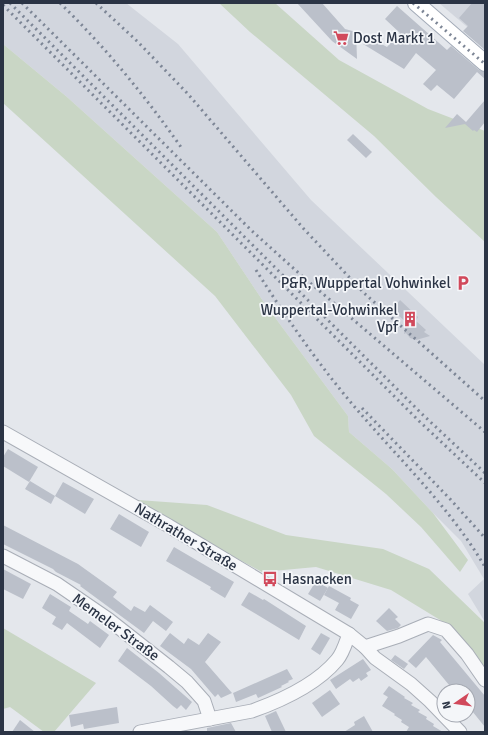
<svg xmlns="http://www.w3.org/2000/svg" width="488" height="735" viewBox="0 0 488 735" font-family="Signika,sans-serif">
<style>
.built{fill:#d2d6de}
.green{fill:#c9d6c5}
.building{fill:#bbc0ca}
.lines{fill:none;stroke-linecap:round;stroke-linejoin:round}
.minor-casing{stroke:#a9aeb7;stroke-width:15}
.major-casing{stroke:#a3abb8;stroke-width:18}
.minor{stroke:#f7f8fa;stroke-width:13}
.major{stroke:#fff;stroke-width:16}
.rail{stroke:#7d8696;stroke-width:3;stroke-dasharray:2 4;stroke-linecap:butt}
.labels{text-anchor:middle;stroke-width:3.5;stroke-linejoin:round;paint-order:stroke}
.poi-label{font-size:15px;fill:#2b3445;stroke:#f4f6f9;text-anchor:start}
.street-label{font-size:15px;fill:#2b3445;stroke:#f4f6f9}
</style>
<rect width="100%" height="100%" fill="#e4e7ec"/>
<g class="built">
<polygon points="3,3 126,3 178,44 311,200 485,365 485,622 468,594 484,579 461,541 433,513 392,469 349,432 348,416 265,304 217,232 67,97 3,44"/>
<polygon points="439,3 485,3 485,42"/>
</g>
<g class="green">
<polygon points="219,3 275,3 339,60 428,109 485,131 485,242 436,197 374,136 250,32"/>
<polygon points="3,44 67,97 217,232 265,304 348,416 349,432 392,469 433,513 468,560 460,572 421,527 386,494 314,436 291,395 215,296 3,103"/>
<polygon points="138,500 207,505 286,535 383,549 429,569 485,623 485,675 445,623 391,590 316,567 262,572 138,505"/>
<polygon points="3,628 96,683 54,732 44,732 10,707 3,709"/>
</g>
<g class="building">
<polygon points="297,3 322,3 345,29 356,32 357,59 332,41"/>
<polygon points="472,3 485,3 485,50 463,31 468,26 459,18"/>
<polygon points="397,6 447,50 451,46 479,70 485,72 485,79 477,72 454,99 437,85 431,91 423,84 436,70 416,53 404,69 363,44 369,37 387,47 400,33 385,19"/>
<polygon points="485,100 485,122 477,132 474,130 473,131 465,124 445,128 457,114 466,122"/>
<polygon points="353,134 372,152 366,158 347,140"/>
<polygon points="400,300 418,317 416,321 426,330 424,332 430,336 416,340 410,338 406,333 404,334 406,322 392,310"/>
<polygon points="8,449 38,467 29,482 3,466 3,457"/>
<polygon points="30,481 55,496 63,482 94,499 85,514 55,496 51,504 25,489"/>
<polygon points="119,514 149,532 141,547 110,529"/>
<polygon points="3,525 78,564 117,592 113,597 131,611 134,606 145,612 150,605 173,622 166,631 153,621 144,633 80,586 81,585 56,572 53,569 3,544"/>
<polygon points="174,547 234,582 225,598 210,589 211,587 166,561"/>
<polygon points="3,569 31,584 23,599 3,589"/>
<polygon points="316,581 328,588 320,601 308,594"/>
<polygon points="329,586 351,598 350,600 359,605 351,619 335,610 339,603 324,595"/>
<polygon points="249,592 263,600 264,599 306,626 299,640 241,605"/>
<polygon points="50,594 71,607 69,611 88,624 90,621 109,635 100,648 67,623 62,630 52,624 56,617 42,608"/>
<polygon points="389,608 398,617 395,619 401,625 398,628 387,631 376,621"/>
<polygon points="170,633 184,644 188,638 199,645 208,633 221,642 205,662 232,693 221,698 218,694 215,697 191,669 160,646"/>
<polygon points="321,633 330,638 320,655 311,649"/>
<polygon points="433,635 442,640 440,642 485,696 485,727 468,706 468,691 454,691 426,657 416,668 408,661"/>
<polygon points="127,648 159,673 192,702 186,710 181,705 177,709 173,706 151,686 118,661"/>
<polygon points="395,655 408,664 404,669 391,660"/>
<polygon points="363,659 371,670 366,673 368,676 361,681 359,678 353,682 350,679 336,689 330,680"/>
<polygon points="287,669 293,679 288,681 289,682 281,686 282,687 258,698 256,694 236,702 233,693"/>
<polygon points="389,686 405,697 404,698 413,703 411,705 420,710 418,712 427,717 426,719 434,724 433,726 443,732 406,732 409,727 401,722 402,720 394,715 395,714 382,706 388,697 383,694"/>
<polygon points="330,690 340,704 322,717 312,703"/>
<polygon points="117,707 119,723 84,729 83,724 71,727 69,715"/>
<polygon points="276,711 286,732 272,732 265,716"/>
<polygon points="364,716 373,732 344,732 355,725 354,722"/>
<polygon points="20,720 35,732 12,732"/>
<polygon points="231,723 236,732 207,732 207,728"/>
</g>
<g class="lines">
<defs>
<g id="minor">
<polyline points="3,432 169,526 349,634 365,647 375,658 411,684 430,701 460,732"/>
<polyline points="3,556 57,584 108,619 169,667 187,682 204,701 210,719"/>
<polyline points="365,647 399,636 428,624 446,630 467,654 485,680"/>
<path d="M140 732 252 711C280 701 317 684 337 660 343 653 346 642 349 634"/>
</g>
<polyline id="major" points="416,3 485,63"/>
</defs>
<use href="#minor" class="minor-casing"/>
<use href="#major" class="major-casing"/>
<use href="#minor" class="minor"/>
<use href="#major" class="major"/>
<g class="rail">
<polyline points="10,3 422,414 485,473"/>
<polyline points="22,3 252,231 302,276 485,432"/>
<path d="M60 3C106 48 146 97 183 150"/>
<polyline points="96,3 138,42 188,94 303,228 364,293 485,401"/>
<polyline points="413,3 485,64"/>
<polyline points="3,5 419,421 485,483"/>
<path d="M256 270C287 319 321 368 359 412 402 462 451 509 485 567"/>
<polyline points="362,408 451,500 485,538"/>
</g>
</g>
<defs>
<symbol id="supermarket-bare" viewBox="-9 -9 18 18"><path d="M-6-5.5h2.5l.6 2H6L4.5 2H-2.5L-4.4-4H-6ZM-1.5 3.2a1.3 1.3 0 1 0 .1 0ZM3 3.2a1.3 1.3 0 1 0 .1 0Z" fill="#d1495b" stroke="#f4f6f9" stroke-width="2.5" paint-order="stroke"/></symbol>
<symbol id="parking-bare" viewBox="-9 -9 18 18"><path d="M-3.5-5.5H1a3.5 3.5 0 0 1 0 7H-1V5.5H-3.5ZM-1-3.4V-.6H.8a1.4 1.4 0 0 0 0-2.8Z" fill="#d1495b" stroke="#f4f6f9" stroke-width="2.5" paint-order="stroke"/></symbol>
<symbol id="building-bare" viewBox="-9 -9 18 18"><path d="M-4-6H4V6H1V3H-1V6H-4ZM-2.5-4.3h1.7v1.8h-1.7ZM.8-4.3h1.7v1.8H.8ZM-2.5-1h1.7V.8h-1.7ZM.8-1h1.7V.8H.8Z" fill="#d1495b" stroke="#f4f6f9" stroke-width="2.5" paint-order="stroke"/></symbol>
<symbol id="bus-bare" viewBox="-9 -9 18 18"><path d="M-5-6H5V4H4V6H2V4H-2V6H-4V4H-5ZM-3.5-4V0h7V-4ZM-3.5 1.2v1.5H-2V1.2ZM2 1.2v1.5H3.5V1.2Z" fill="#d1495b" stroke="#f4f6f9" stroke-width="2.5" paint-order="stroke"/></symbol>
</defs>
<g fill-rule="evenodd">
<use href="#supermarket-bare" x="330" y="27" width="22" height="22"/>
<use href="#parking-bare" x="452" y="272" width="22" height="22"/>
<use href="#building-bare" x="399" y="308" width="22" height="22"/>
<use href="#bus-bare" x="259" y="568" width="22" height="22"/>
</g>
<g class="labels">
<g class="poi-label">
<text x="353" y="43">Dost Markt 1</text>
<text x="451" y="288" text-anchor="end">P&amp;R, Wuppertal Vohwinkel</text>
<text x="398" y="315" text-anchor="end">Wuppertal-Vohwinkel<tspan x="398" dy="17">Vpf</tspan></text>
<text x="282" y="584">Hasnacken</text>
</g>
<g class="street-label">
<text transform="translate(186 537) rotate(31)" y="5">Nathrather Straße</text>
<text transform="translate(116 627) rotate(36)" y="5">Memeler Straße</text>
</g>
</g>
<rect width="488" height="735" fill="none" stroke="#2b3445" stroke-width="8"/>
<g transform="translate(456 703) rotate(257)"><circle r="19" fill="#f4f6f9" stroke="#a4a8b1"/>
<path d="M0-3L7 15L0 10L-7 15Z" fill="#d1495b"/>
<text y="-6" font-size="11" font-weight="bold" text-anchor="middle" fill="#2b3445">N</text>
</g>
</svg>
